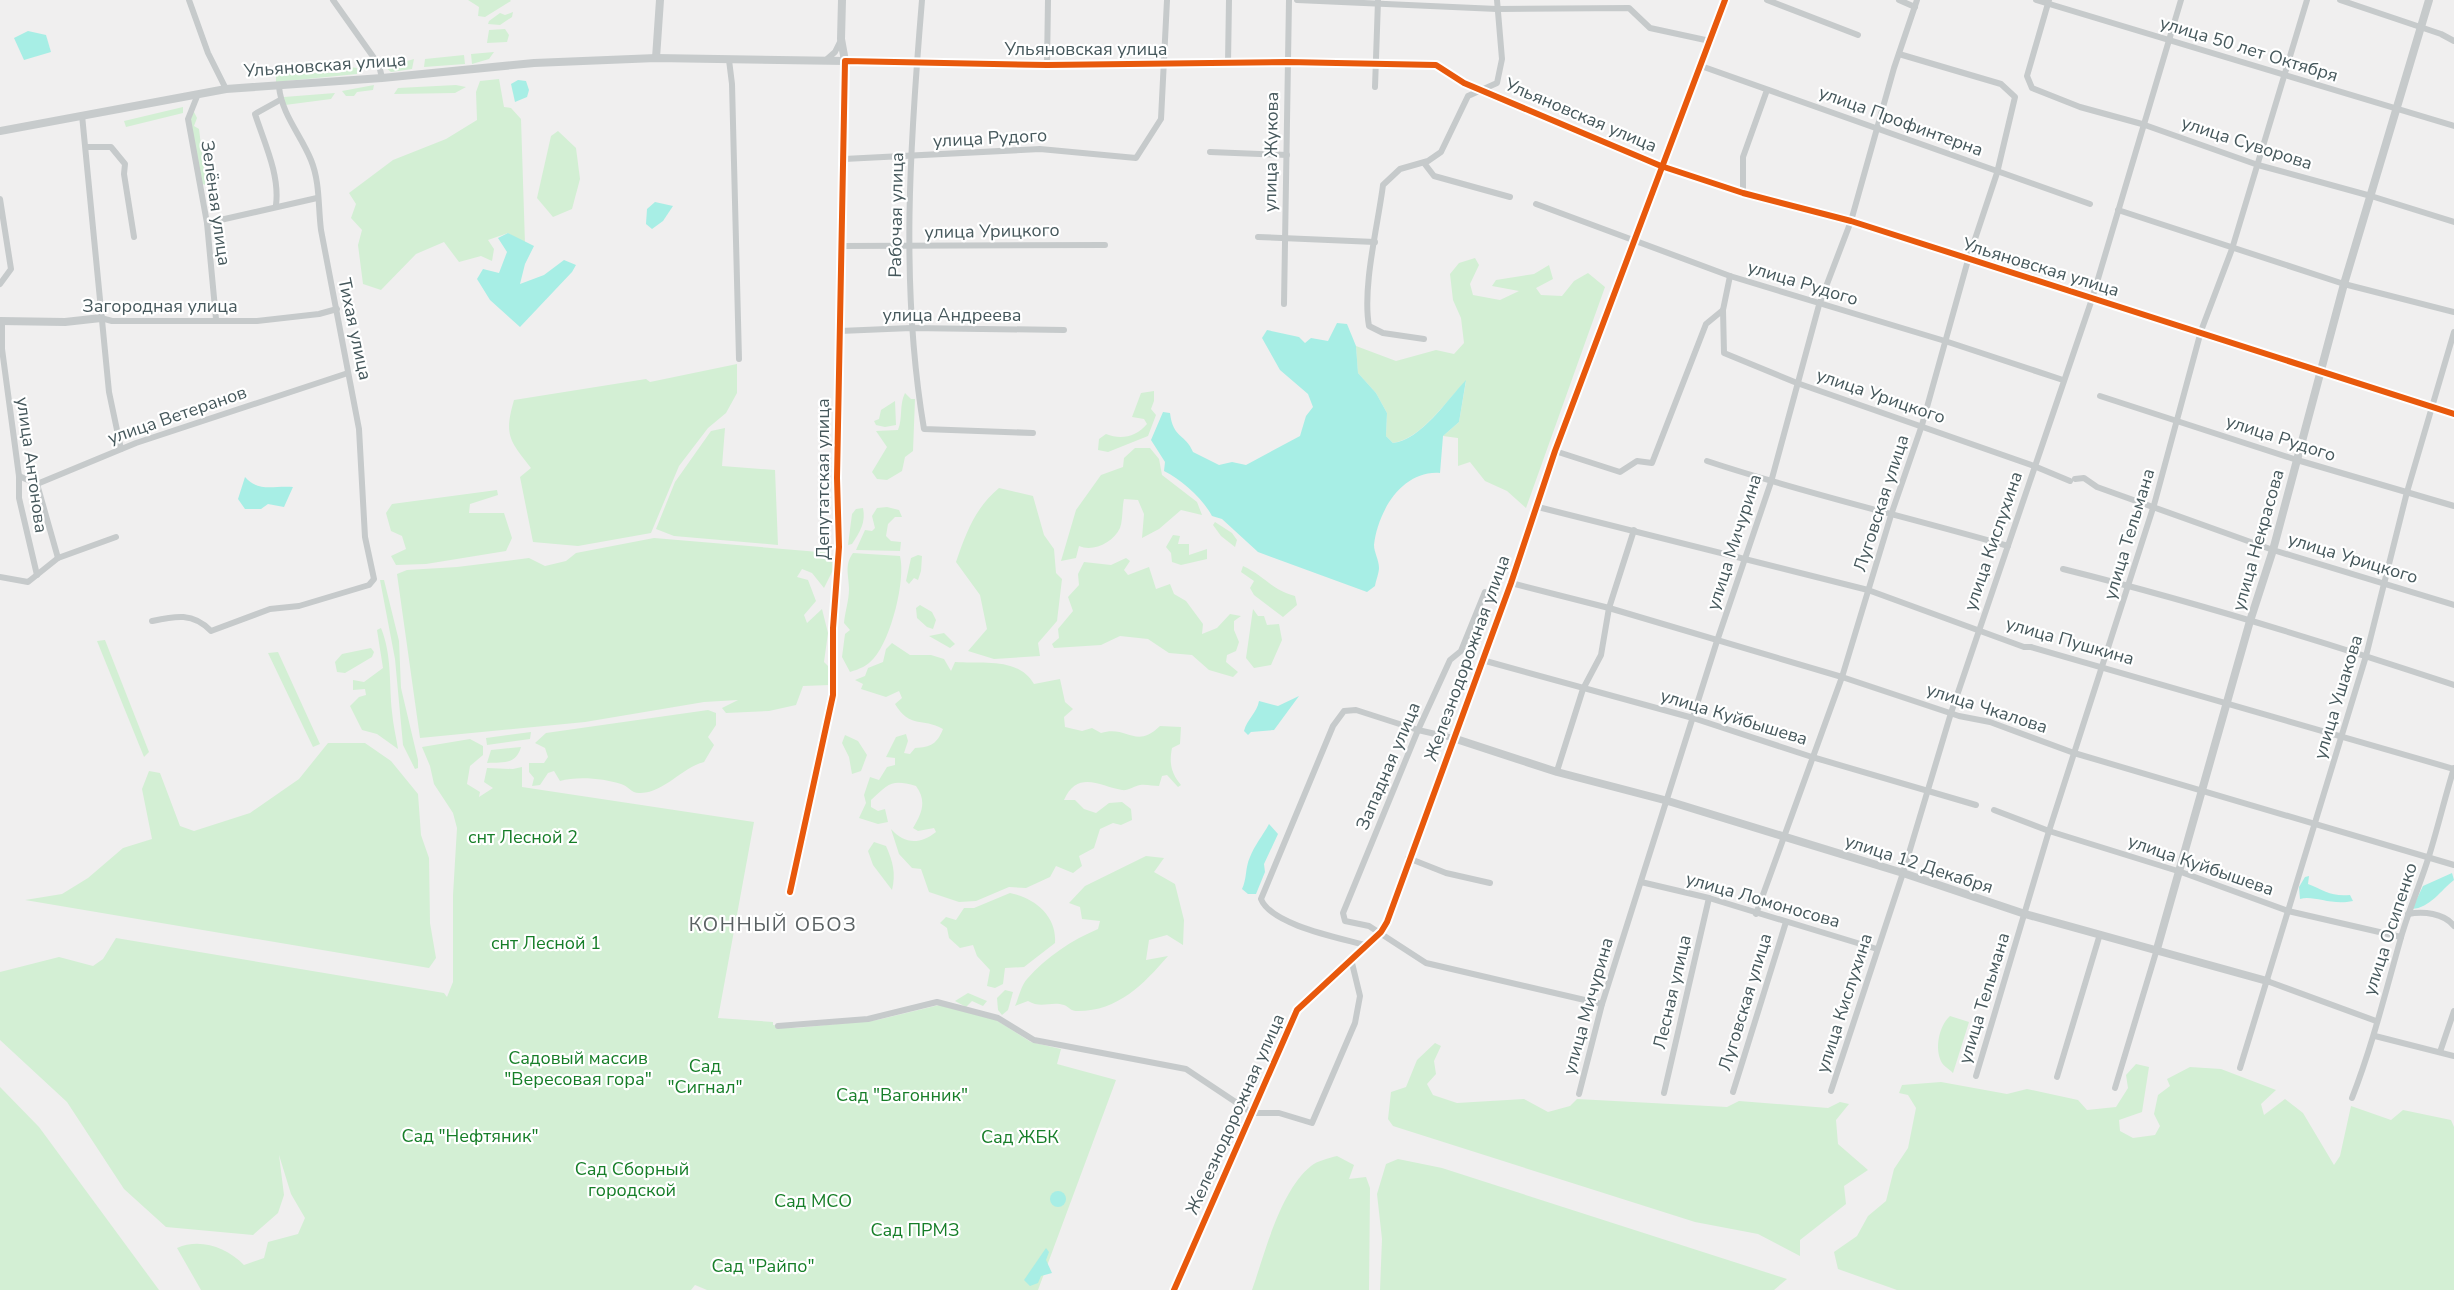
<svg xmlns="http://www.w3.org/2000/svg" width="2454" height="1290" viewBox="0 0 2454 1290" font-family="'Nunito Sans',sans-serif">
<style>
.green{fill:#d3efd4}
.water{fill:#a7eee5}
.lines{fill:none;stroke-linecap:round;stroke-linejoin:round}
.minor{stroke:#c6cacb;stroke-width:6}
.tertiary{stroke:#c6cacb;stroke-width:8}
.secondary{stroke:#c7cbcc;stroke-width:8}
.cycleway-casing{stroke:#fff;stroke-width:10}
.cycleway{stroke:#e8590c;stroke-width:6}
.labels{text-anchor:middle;stroke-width:4.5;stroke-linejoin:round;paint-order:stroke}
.street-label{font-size:18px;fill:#46585c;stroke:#fff}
.park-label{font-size:18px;fill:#167e28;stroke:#fff}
.neighbourhood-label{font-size:20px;letter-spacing:1.5px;fill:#5a6163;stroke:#fff}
</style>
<rect width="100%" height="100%" fill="#f0efef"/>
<g class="green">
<polygon points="468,0 510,0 511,1 485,17 478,16 479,7"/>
<polygon points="513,12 512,17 500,25 488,24 489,21 500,13 505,15"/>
<polygon points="505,29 509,35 507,42 487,43 489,30"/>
<polygon points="494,52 489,59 472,64 471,54"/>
<polygon points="464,55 465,64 424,67 425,59"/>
<polygon points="414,59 412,69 391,72 383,65 391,61 397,64"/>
<polygon points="350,67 357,68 357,74 276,82 276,75 282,73 339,73"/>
<polygon points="499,79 504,107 511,108 521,119 525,244 508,233 488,240 494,249 492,261 481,256 459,262 444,242 416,254 381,290 363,284 358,245 362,230 351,218 356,204 349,193 393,160 446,139 477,120 476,92 480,81"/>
<polygon points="374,85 373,90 357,92 354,96 346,96 342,91"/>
<polygon points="456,85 466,87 455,93 394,94 398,88"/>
<polygon points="335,93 331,99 285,105 284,97"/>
<polygon points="183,107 183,113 126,127 124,121"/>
<polygon points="193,110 197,118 194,126 199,129 206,185 202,184 190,123"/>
<polygon points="558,131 576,148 580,179 572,209 553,217 537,198 551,136"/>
<path d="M1475 258 1479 265 1470 284 1473 295 1500 300 1519 291 1492 286 1496 280 1534 274 1549 265 1553 279 1536 288 1541 295 1562 296 1574 281 1588 273 1605 287 1526 508 1507 491 1485 481 1470 462 1458 466V438L1443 436 1459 422 1466 381C1446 401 1421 439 1393 443L1386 436 1387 413 1376 393 1358 373 1356 346 1396 361 1436 350 1454 354 1464 343 1461 318 1453 300 1450 274 1459 263Z"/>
<path d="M737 364V393L726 413 708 428 679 466 651 533 578 546 533 542 520 477 531 468C509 440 504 435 514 400L646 379 650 382Z"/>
<path d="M1154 391V401L1151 409 1156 415 1148 436 1108 452 1098 450 1099 439 1106 434C1121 440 1136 437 1147 424L1144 419 1132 417 1141 393Z"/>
<path d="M905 393 911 399H915L913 451 905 457 902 471 887 480 877 479 872 472 887 447 876 431 898 430C903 418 899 405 905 393Z"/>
<polygon points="895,401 896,425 885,427 876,425 874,421 879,419 881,410"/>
<polygon points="725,428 722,466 775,470 778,545 674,536 656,529 675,482 711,431"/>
<path d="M1135 448H1150L1159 459 1162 475 1197 502 1202 515 1181 510 1159 529 1142 538 1144 514 1138 500 1124 499C1122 507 1123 520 1120 528 1113 543 1093 552 1079 546L1076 558 1061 561 1076 510 1101 475 1123 467 1124 458Z"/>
<path d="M999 488 1033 496 1044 535 1054 549 1056 573 1062 579 1057 621 1038 643 1040 656 994 659 968 651 987 629 980 595 956 562C966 533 975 508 999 488Z"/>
<polygon points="497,490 498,495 470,504 469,513 504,513 512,538 506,551 426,564 396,565 391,556 406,549 402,536 391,531 386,513 392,504"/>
<polygon points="887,507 899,510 902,517 895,517 888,524 886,536 891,541 901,542 900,551 856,550 865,530 872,531 875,528 872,516 877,508"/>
<path d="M863 508C866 522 860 532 852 544L848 545 852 514 856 509Z"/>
<polygon points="1215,522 1232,533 1237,540 1235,547 1221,536 1213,525"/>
<polygon points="1173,535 1180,536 1178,544 1189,544 1189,555 1207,549 1207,559 1181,565 1172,562 1171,553 1166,547"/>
<polygon points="654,538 831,553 833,570 824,588 812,573 802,569 797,577 808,580 816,601 804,615 807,623 822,609 828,633 824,662 832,670 830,685 803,686 796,705 769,711 726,713 722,708 738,700 704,702 585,722 420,738 397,574 407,570 457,567 529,558 545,566 566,561 576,553"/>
<path d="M853 553 900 556C906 580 891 639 874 658 867 666 860 669 850 672L842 657 845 634 850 630 844 623C845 612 849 600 849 589 849 576 844 565 853 553Z"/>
<polygon points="918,555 922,556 921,571 918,580 914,578 909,584 906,581 911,558"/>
<polygon points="1126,558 1130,561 1124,570 1128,575 1149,567 1156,589 1170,584 1174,594 1186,601 1203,624 1202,634 1217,628 1230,614 1241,616 1234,621 1234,630 1239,642 1236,651 1227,655 1226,662 1238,672 1233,677 1209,670 1192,655 1169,653 1148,639 1120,636 1101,645 1054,648 1052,644 1059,638 1058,629 1073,611 1068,597 1079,585 1078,574 1084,562 1111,565"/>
<path d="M1243 566C1265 576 1270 589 1295 596L1297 605 1283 617 1254 595 1250 588 1254 581 1241 572Z"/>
<polygon points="380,580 384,580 399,641 401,688 418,760 418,768 415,769 403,745 395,659"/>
<polygon points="920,605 932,612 936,620 933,629 927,627 917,618 916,608"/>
<polygon points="1253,609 1258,616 1264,616 1267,625 1279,624 1282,640 1271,665 1254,668 1246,658"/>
<path d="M381 628C392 655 389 683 392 712 393 724 396 737 398 749L377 734 362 730 350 706 359 697 366 695 365 689 353 690V680L364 682 383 668 377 630Z"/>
<polygon points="944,633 955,644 950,648 929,636"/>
<polygon points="105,640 149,752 144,757 97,641"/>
<path d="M892 643 910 655H931L944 659 951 671 955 662C983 664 1018 657 1034 684L1060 679 1065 702 1073 709 1064 717 1065 727 1082 731 1092 728 1101 733C1128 725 1135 750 1160 726L1181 727 1180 744 1172 748C1169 763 1171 773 1181 785L1178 787 1167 775 1162 776 1159 786C1153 786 1146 784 1140 785 1134 786 1128 791 1122 790 1101 787 1078 769 1064 800H1075L1084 809 1096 813 1109 803 1122 802 1131 809 1132 820 1121 825 1113 823 1100 829 1094 848 1079 856 1082 866 1073 873 1056 866 1050 877 1026 888 1009 887 976 901 959 902 929 892 921 869 912 868 899 854 891 829C904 844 920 845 936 832L934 828 918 831 913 828C922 813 927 801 916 786 892 779 889 783 871 800V807L878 811 885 809 888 822 878 824 859 818 866 803 864 795 870 777 879 780 887 767 895 765V758L886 757 896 737 906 734 908 741 904 753 910 754 915 748C931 747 937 744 943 729 922 717 910 729 895 704L902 698 899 691 886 697 861 689 863 684 855 680 865 676 868 668 883 662 886 649Z"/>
<polygon points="371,648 374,652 372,657 345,673 337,672 335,662 342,654"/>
<polygon points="278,652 320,744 313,747 268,653"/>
<path d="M708 710 716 713V725L708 737 714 745 704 762C681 768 665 792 641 793 631 794 629 786 621 784 604 778 576 776 560 781L554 771 548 773 540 785 532 786 534 778 529 772V763H544L548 757 545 748 535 743 546 733Z"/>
<polygon points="531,732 530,739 487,745 486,738"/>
<polygon points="845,735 858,741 867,755 861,771 852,774 849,757 842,743"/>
<path d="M470 739 483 746V755L470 766 467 784 480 792 479 797 493 788 484 782 487 768 513 769 522 767V787L754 822 718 1018 773 1022V1025L796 1028 877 1020 939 1005 996 1020 1031 1042 1061 1049 1057 1064 1116 1080 1038 1290H707L695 1285 691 1290H201L177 1248C200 1238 226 1247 244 1265L264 1258 268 1242 298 1234 305 1218 291 1194 279 1155 284 1195 278 1213 253 1235 166 1227 124 1189 67 1102 0 1040V972L59 957 93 966 103 959 116 938 444 993 447 997 453 982V895L457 828 453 813 434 784 430 766 422 747Z"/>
<polygon points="328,743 365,743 391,761 418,794 421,835 429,858 430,923 436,958 429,968 25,900 62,894 88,878 123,848 152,839 142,789 149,771 160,773 180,826 194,831 250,813 299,779"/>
<path d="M521 747C516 765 503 762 487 763L491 750Z"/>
<path d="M874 842 886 846C893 862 896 873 892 890L873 865 868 851Z"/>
<path d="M1146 856 1164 858 1154 872 1175 884 1184 920 1183 945 1167 935 1149 940 1146 960 1168 956C1143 985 1117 1012 1076 1011 1071 1011 1069 1007 1064 1005 1051 1001 1041 1009 1028 1001L1015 1006C1019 997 1021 986 1027 979 1046 957 1072 940 1098 929L1100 921 1082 919 1080 907 1069 903 1085 886Z"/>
<path d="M1010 893C1035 898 1057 916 1055 943L1024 967 1005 968 1003 984 995 988 987 986 990 970 977 956 973 945 960 948 949 938 947 928 940 923 946 917 956 920 964 908H974Z"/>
<polygon points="1005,990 1013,992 1008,1010 1002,1015 998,1010 997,998"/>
<polygon points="968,993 987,1001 983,1006 972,1001 966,1007 955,1001"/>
<path d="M1950 1016 1969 1022 1953 1073C1950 1070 1944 1066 1942 1063 1934 1049 1939 1026 1950 1016Z"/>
<polygon points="1435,1043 1441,1046 1434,1061 1436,1074 1427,1084 1433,1095 1457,1103 1524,1099 1548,1112 1570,1106 1577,1099 1727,1107 1739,1101 1828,1108 1840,1102 1849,1104 1836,1120 1838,1144 1868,1170 1844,1186 1846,1204 1800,1240 1800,1256 1758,1234 1695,1222 1393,1126 1388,1119 1391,1092 1406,1087 1417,1060"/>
<polygon points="2136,1064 2149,1067 2142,1112 2119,1120 2120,1131 2133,1138 2155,1135 2160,1126 2154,1114 2158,1095 2170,1086 2167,1079 2190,1067 2221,1069 2276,1090 2261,1104 2264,1115 2285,1099 2303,1113 2334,1165 2340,1156 2351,1106 2391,1120 2403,1110 2451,1120 2454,1127 2454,1290 1897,1290 1838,1269 1834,1252 1857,1236 1868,1216 1886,1201 1894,1169 1908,1148 1916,1108 1908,1095 1899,1093 1902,1085 1941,1082 2007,1094 2027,1089 2078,1100 2087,1110 2116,1107 2128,1088 2126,1075"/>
<polygon points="0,1087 39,1127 159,1290 0,1290"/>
<path d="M1337 1156 1354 1165 1349 1179 1366 1177 1370 1188 1369 1290H1252C1265 1253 1280 1191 1311 1166 1317 1161 1329 1158 1337 1156Z"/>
<polygon points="1398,1159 1442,1168 1787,1279 1774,1290 1380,1290 1382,1239 1377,1194 1386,1164"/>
</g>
<g class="water">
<polygon points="28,31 46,35 51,52 24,60 14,38"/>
<polygon points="518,80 526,81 529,90 527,97 515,102 511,84"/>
<polygon points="655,202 673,206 663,221 652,229 646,224 647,209"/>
<polygon points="508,233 534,246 525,264 520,284 544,275 564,260 576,265 572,272 520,327 490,300 477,279 483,269 499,273 507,252 498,238"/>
<path d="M1337 323 1347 324 1356 346 1358 373 1376 393 1387 413 1386 436 1393 443C1421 440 1447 400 1466 380L1459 422 1443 436 1440 473C1403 470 1378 510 1374 545 1374 552 1379 560 1379 568 1379 573 1376 580 1375 586L1367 592 1258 552 1222 519 1212 516C1203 499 1182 480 1164 471L1165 462 1151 440 1163 412 1170 413C1173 439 1186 434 1193 452L1219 465 1232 462 1246 465 1300 436 1306 416 1313 407 1308 394 1280 370 1262 338 1267 330 1299 337 1305 343 1311 338 1328 341Z"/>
<path d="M245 477C259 493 275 485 293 487L284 507 268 504 261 509H245L238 499Z"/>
<path d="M1299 696 1274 730 1251 732 1248 735 1244 731C1247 719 1257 713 1259 701L1278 706Z"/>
<path d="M1269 824 1278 834 1264 864 1265 872 1256 894H1248L1242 889C1247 879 1245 868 1250 857 1254 846 1263 835 1269 824Z"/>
<path d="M2452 873 2454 880C2441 890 2430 908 2412 909L2423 886Z"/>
<path d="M2309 876 2308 884C2324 890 2331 897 2350 895L2353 901C2331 906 2314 895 2300 899L2299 887 2305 877Z"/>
<circle cx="1058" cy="1199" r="8"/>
<polygon points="1046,1248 1049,1252 1046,1260 1052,1273 1041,1276 1038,1283 1030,1286 1024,1280"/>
</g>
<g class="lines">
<g class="minor">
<polyline points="189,0 208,53 226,89"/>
<polyline points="333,0 379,65 382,78"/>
<path d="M922 0C910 143 900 287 924 429L1033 433"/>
<polyline points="1297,0 1497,9 1629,8 1650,28 1710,41"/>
<polyline points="1767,0 1858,35"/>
<polyline points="1899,0 1915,7"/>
<polyline points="2036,0 2454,126"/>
<polyline points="2049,0 2027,76 2032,88 2080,107 2142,124 2258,165 2371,196 2454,222"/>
<polyline points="2340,0 2441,34 2454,41"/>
<polyline points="729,60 732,84 739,359"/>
<polyline points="826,60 835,52 841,40"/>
<polyline points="1228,63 1229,0"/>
<polyline points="1047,65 1048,0"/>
<polyline points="1701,66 2090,204"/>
<polyline points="1375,87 1378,1"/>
<polyline points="198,94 188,119 207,223 216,319"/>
<polyline points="82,115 109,392 121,449"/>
<polyline points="86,147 111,147 125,164 124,174 134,237"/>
<polyline points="1210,152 1287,155"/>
<polyline points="844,159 1040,149 1136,158 1161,119 1167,0"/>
<polyline points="1424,163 1434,176 1510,197"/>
<polyline points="1743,193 1743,157 1767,90"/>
<polyline points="0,199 11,269 0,284"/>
<polyline points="1536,204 1730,276 1945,341 2063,380"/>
<path d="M276 205C280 175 264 142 255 114L280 100"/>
<polyline points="2118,210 2344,284 2454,312"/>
<polyline points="207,223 317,198"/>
<polyline points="1258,237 1375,242"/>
<polyline points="842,246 1105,245"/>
<polyline points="1284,304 1289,0"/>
<polyline points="1723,310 1724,353 1797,383 2034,466 2070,481"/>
<polyline points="101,318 112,321 257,321 319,314 337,309"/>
<polyline points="2,321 2,349 19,476 19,498 37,575"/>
<polyline points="840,331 911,328 1064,330"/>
<path d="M1424 339 1383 333 1369 326C1362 287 1378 225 1383 185L1400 169 1428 161 1441 152 1468 96 1497 83 1502 59 1497 0"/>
<polyline points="2100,396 2297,460 2454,506"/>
<polyline points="1555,451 1620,472 1637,461 1652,463 1706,324 1723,310 1730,276"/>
<path d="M1707 461C1806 494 1908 517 2008 546"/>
<polyline points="19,476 37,484 136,443 348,373"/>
<polyline points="2075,479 2084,478 2097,487 2273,550 2454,605"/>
<polyline points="37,484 58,558"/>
<polyline points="1538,507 1868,590 2024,647 2031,647 2454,769"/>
<path d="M2063 569C2195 602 2325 642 2454 685"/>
<polyline points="0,577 28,582 58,558 116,537"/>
<polyline points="1511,583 1609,608 1842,677 1959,716 1990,722 2074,753 2454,865"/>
<polyline points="1485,592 1461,651 1450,660 1418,730 1343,913 1345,921 1369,926 1426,963 1602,1004"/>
<path d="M152 621C175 616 193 612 211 631L270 609 299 606 369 585 374 579 365 537 359 429 321 230C318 206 320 182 311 160 301 135 282 115 279 87"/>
<polyline points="1482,660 1693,718 1812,757 1976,805"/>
<polyline points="1557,771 1583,689 1601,655 1609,608 1634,530"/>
<polyline points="1994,810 2049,831 2181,872 2288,911 2401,937"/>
<polyline points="1408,858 1446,873 1490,883"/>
<polyline points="1641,882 1709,898 1877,949"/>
<polyline points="790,892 833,695 833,628 839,547 837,478 845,61"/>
<polyline points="1756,914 1842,677 1892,512 1922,425 1968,260 1997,173 2015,97 2001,84 1899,54"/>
<path d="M2408 914C2423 911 2444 913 2454 926"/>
<path d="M1365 945C1340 938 1271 925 1261 899L1333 726 1344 711 1356 710 1418 730 1453 738"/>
<polyline points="2267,981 2376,1021"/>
<polyline points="778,1026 868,1019 937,1002 998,1018 1034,1040 1186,1069 1252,1113 1279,1113 1312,1123 1355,1023 1360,996 1351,959"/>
<polyline points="2375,1036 2454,1056"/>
<polyline points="2440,1052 2454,1011"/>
<polyline points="2240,1068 2366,656 2407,492 2454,332"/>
<polyline points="1976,1076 2049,831 2154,505 2201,331 2232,249 2307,0"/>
<polyline points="2057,1077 2100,934"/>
<polyline points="2115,1088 2157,949"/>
<polyline points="1831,1091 1903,873 1951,713 2092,299 2181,0"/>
<polyline points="1733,1092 1786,922"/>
<polyline points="1664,1093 1709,898"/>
<polyline points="1579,1094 1602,1004 1717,641 1771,482 1819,305 1851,221 1894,68 1917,0"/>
<path d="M2352 1098C2373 1044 2386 990 2402 934 2410 907 2421 882 2429 856 2438 827 2445 797 2454 768"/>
</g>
<g class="tertiary">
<polyline points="845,61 1047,65 1287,62 1436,65 1464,83 1661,166 1743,193 1851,221 2454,414"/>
<polyline points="0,321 65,322 101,318"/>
<polyline points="1453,738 1557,772 1668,801 1903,873 2025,914 2267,981"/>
<polyline points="2157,949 2250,621 2273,550 2344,284 2429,0"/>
<polyline points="1174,1290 1297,1010 1381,932 1387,922 1511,583 1555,451 1725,0"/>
</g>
<g class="secondary">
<polyline points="656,58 660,0"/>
<polyline points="0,131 226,89 382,78 534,63 656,58 845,61 841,39 842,0"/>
</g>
<defs>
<g id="cycleway">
<polyline points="790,892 833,695 833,628 839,547 837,478 845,61 1047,65 1287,62 1436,65 1464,83 1661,166 1743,193 1851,221 2454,414"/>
<polyline points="1174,1290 1297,1010 1381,932 1387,922 1511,583 1555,451 1725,0"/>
</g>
</defs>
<use href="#cycleway" class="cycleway-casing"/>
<use href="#cycleway" class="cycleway"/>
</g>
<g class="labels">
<g class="street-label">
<text x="1086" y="55">Ульяновская улица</text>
<text transform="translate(2249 49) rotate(17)" y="6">улица 50 лет Октября</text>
<text transform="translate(325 65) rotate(-4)" y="6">Ульяновская улица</text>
<text transform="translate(1581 115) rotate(23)" y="6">Ульяновская улица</text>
<text transform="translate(1901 121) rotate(20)" y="6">улица Профинтерна</text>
<text transform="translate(990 138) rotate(-3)" y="6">улица Рудого</text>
<text transform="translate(2247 143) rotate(18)" y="6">улица Суворова</text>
<text transform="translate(1271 152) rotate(-89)" y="6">улица Жукова</text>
<text transform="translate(216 203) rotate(82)" y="6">Зелёная улица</text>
<text transform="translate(896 215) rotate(-89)" y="6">Рабочая улица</text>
<text transform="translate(992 231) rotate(-1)" y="6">улица Урицкого</text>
<text transform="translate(2041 267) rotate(17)" y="6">Ульяновская улица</text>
<text transform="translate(1803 283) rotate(17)" y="6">улица Рудого</text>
<text x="160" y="312">Загородная улица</text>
<text x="952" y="321">улица Андреева</text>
<text transform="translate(355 329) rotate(78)" y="6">Тихая улица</text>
<text transform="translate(1881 396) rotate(19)" y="6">улица Урицкого</text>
<text transform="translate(177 415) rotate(-19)" y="6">улица Ветеранов</text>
<text transform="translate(2281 438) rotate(18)" y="6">улица Рудого</text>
<text transform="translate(32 465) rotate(82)" y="6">улица Антонова</text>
<text transform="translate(823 479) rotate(-90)" y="6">Депутатская улица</text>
<text transform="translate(1881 503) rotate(-72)" y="6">Луговская улица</text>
<text transform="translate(2129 534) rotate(-73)" y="6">улица Тельмана</text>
<text transform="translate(2258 540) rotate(-74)" y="6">улица Некрасова</text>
<text transform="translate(1993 541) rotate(-71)" y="6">улица Кислухина</text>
<text transform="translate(1734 542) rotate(-72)" y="6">улица Мичурина</text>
<text transform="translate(2353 558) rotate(17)" y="6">улица Урицкого</text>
<text transform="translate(2070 641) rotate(16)" y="6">улица Пушкина</text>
<text transform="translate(1467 658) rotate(-70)" y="6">Железнодорожная улица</text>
<text transform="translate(2338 697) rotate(-73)" y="6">улица Ушакова</text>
<text transform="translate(1987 708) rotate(18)" y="6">улица Чкалова</text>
<text transform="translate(1734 717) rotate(17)" y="6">улица Куйбышева</text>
<text transform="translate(1388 766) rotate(-67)" y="6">Западная улица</text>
<text transform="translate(1919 864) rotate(18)" y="6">улица 12 Декабря</text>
<text transform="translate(2201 865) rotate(19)" y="6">улица Куйбышева</text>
<text transform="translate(1763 900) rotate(16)" y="6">улица Ломоносова</text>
<text transform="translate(2390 929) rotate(-72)" y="6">улица Осипенко</text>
<text transform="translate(1672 992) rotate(-77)" y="6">Лесная улица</text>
<text transform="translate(1984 998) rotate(-73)" y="6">улица Тельмана</text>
<text transform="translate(1745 1002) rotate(-73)" y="6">Луговская улица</text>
<text transform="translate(1844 1003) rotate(-72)" y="6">улица Кислухина</text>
<text transform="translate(1588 1006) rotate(-74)" y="6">улица Мичурина</text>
<text transform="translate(1235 1114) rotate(-66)" y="6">Железнодорожная улица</text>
</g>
<g class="park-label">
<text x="523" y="843">снт Лесной 2</text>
<text x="546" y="949">снт Лесной 1</text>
<text x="578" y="1064">Садовый массив<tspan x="578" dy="21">"Вересовая гора"</tspan></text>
<text x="705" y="1072">Сад<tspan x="705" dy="21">"Сигнал"</tspan></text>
<text x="902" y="1101">Сад "Вагонник"</text>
<text x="470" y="1142">Сад "Нефтяник"</text>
<text x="1020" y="1143">Сад ЖБК</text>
<text x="632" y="1175">Сад Сборный<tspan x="632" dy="21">городской</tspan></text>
<text x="813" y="1207">Сад МСО</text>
<text x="915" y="1236">Сад ПРМЗ</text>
<text x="763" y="1272">Сад "Райпо"</text>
</g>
<g class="neighbourhood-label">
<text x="773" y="931">КОННЫЙ ОБОЗ</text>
</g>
</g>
</svg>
